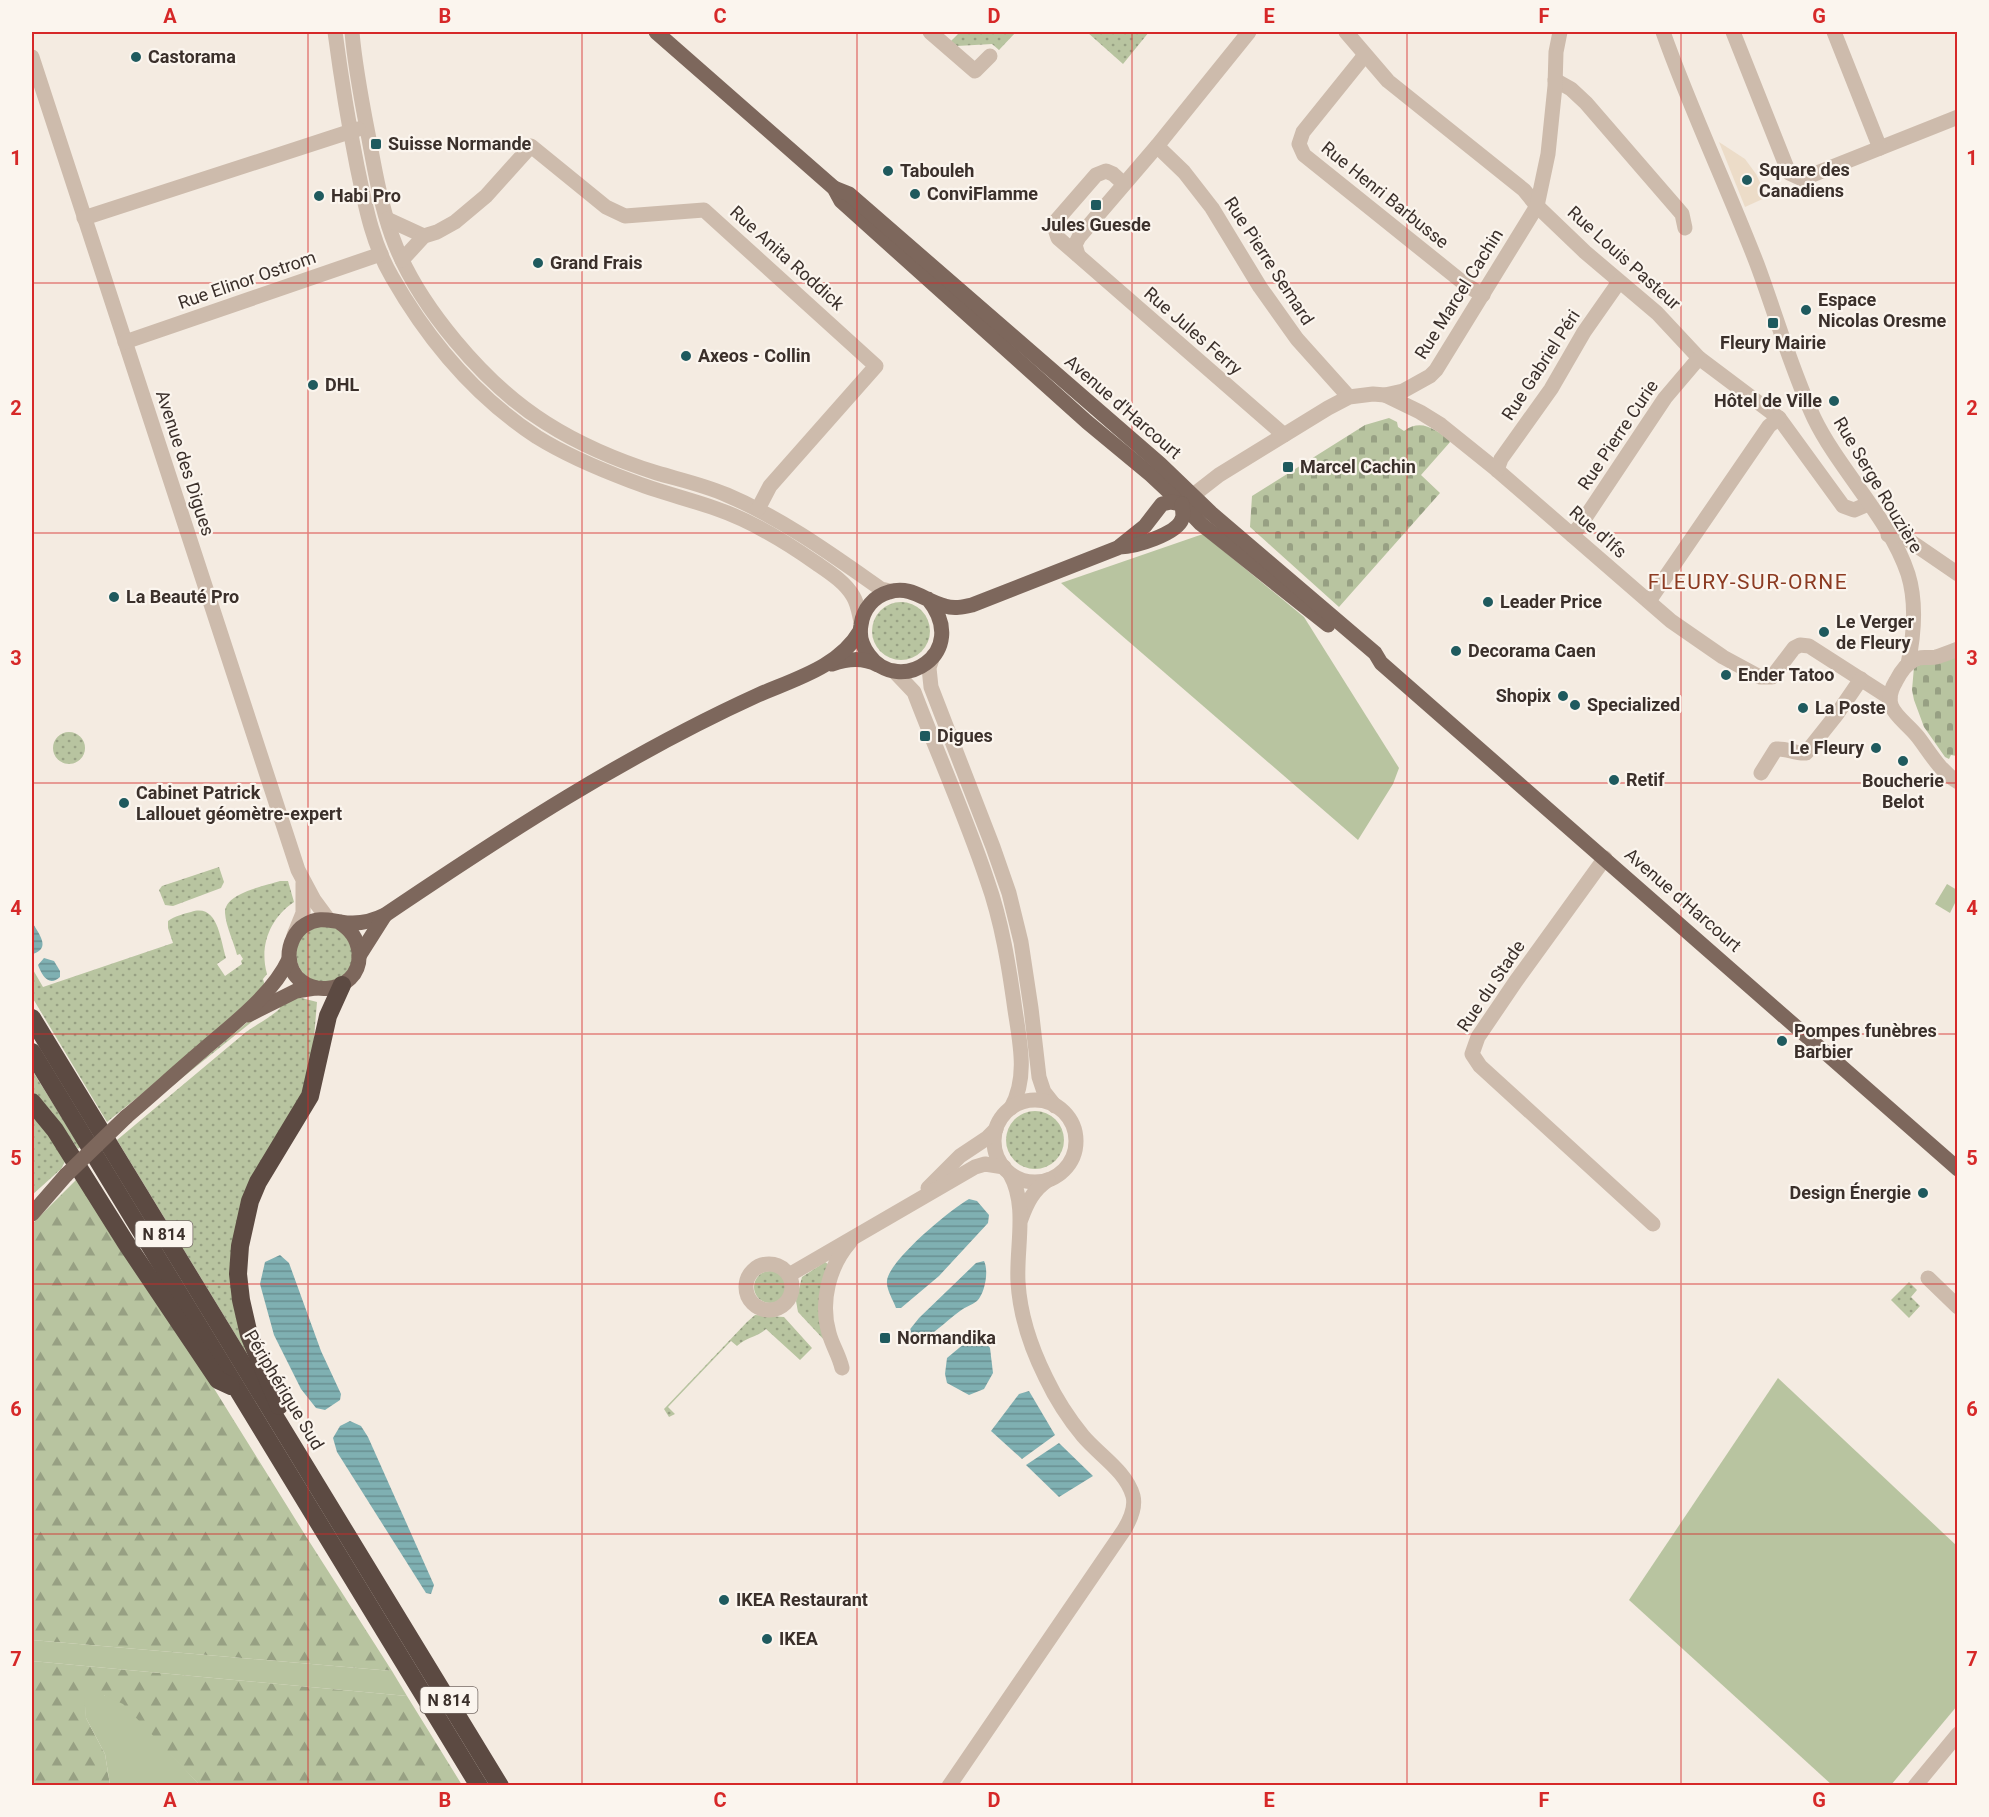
<svg xmlns="http://www.w3.org/2000/svg" width="1989" height="1817" viewBox="0 0 1989 1817" font-family="Roboto,sans-serif">
<style>
.grass{fill:url(#grass-dots)}
.forest{fill:url(#forest-firs)}
.cemetery{fill:url(#cemetery-stones)}
.green{fill:#b8c4a0}
.plaza{fill:#ecdcc8}
.water{fill:url(#water-rules)}
.lines{fill:none;stroke-linecap:round;stroke-linejoin:round}
.minor{stroke:#cdbbac;stroke-width:15}
.major{stroke:#7d675c;stroke-width:15}
.highway{stroke:#5c4a42;stroke-width:18}
.major-bridge{stroke:#7d675c;stroke-width:15}
.grid{fill:none;stroke:#d62828;stroke-width:1.5;stroke-opacity:0.55}
.poi-dot{fill:#1f5a5e;stroke:#fbf5ee;stroke-width:2}
.labels{text-anchor:middle;stroke-width:4.5;stroke-linejoin:round;paint-order:stroke}
.shield{fill:#fbf5ee;stroke:#756b66;stroke-width:1.5}
.shield-label{font-size:16px;font-weight:bold;fill:#3b302b}
.poi-label{font-size:18px;font-weight:bold;fill:#3b302b;stroke:#fbf5ee;text-anchor:start}
.street-label{font-size:18px;fill:#3b302b;stroke:#fbf5ee}
.quarter-label{font-size:21px;letter-spacing:1.5px;fill:#8c3b22;stroke:#fbf5ee}
.neatline{fill:none;stroke:#d62828;stroke-width:2}
.grid-label{font-size:20px;text-anchor:middle;font-weight:bold;fill:#d62828}
</style>
<defs>
<pattern id="grass-dots" width="8" height="8" patternUnits="userSpaceOnUse" patternTransform="scale(1.5)"><rect width="8" height="8" fill="#b8c4a0"/><path d="M2 2h.1M6 6h.1" fill="none" stroke="#97a083" stroke-width="1.8" stroke-linecap="round"/></pattern>
<pattern id="forest-firs" width="22" height="20" patternUnits="userSpaceOnUse" patternTransform="scale(1.5)"><rect width="22" height="20" fill="#b8c4a0"/><path d="M5 1l3.5 6h-7zM16 11l3.5 6h-7z" fill="#97a083"/></pattern>
<pattern id="cemetery-stones" width="16" height="16" patternUnits="userSpaceOnUse" patternTransform="scale(1.5)"><rect width="16" height="16" fill="#b8c4a0"/><path d="M2 7V4a2 2 0 0 1 4 0v3zM10 15v-3a2 2 0 0 1 4 0v3z" fill="#97a083"/></pattern>
<pattern id="water-rules" width="6" height="5" patternUnits="userSpaceOnUse" patternTransform="scale(1.5)"><rect width="6" height="5" fill="#7fb0b2"/><path d="M0 2.5h6" fill="none" stroke="#699091"/></pattern>
</defs>
<rect width="100%" height="100%" fill="#f4ebe1"/>
<g class="grass">
<polygon points="960,32 1016,32 999,50 992,44 957,46 951,41"/>
<polygon points="1087,32 1149,32 1123,64"/>
<circle cx="901" cy="631" r="29"/>
<circle cx="69" cy="748" r="16"/>
<polygon points="219,867 224,882 221,888 173,906 165,905 159,890 162,886"/>
<path d="M280 881H288L294 902C270 918 259 946 267 974L263 979 265 986 185 1059 107 1122 32 997V968L43 987 173 943 168 928V921C175 916 183 914 191 912 218 903 220 939 226 958L217 964 225 976 242 964 241 961 243 959 240 954 237 955C234 942 226 927 225 913 224 893 265 886 280 881Z"/>
<circle cx="325" cy="954" r="29"/>
<path d="M298 997 317 1002 311 1074 234 1245 254 1365 117 1140 246 1032C254 1026 276 1014 280 1008L279 1004Z"/>
<polygon points="257,1014 258,1017 167,1090"/>
<polygon points="32,1070 80,1147 78,1149 52,1112 32,1091"/>
<polygon points="32,1110 67,1158 61,1169 32,1195"/>
<circle cx="1035" cy="1140" r="29"/>
<polygon points="825,1262 828,1264 826,1342 798,1312 796,1301 802,1277"/>
<circle cx="770" cy="1287" r="16"/>
<polygon points="1909,1282 1917,1290 1911,1297 1920,1306 1909,1318 1891,1300"/>
<path d="M755 1315 784 1317 812 1348 800 1360 766 1329C756 1338 748 1336 737 1346L731 1341 668 1407 675 1414 669 1417 664 1409 747 1322Z"/>
</g>
<g class="forest">
<polygon points="77,1179 205,1374 307,1538 392,1671 32,1640 32,1224"/>
<polygon points="32,1661 407,1696 462,1785 200,1785 146,1730 104,1695 85,1695 86,1718 105,1754 110,1785 32,1785"/>
</g>
<g class="cemetery">
<path d="M1389 418 1397 422 1398 427 1404 431C1422 418 1435 430 1451 441L1421 475 1440 493 1339 607 1250 527 1252 496 1365 425Z"/>
<polygon points="1957,652 1957,756 1951,755 1949,759 1945,757 1924,727 1914,700 1912,690 1914,667"/>
</g>
<g class="green">
<polygon points="1203,534 1304,617 1399,768 1393,784 1358,840 1061,583"/>
<polygon points="1947,884 1957,890 1957,899 1950,913 1935,904"/>
<polygon points="1778,1378 1957,1546 1957,1706 1891,1785 1832,1785 1629,1600"/>
<polygon points="32,1640 392,1671 407,1696 32,1661"/>
<polygon points="84,1695 104,1695 123,1704 200,1785 110,1785 105,1754 86,1718"/>
</g>
<polygon class="plaza" points="1719,142 1745,159 1756,174 1767,197 1745,207"/>
<g class="water">
<path d="M32 922C38 933 52 948 33 954Z"/>
<path d="M44 958 54 961 60 971V977C49 987 42 976 38 965Z"/>
<path d="M969 1199 977 1201 989 1215 988 1223 939 1276 901 1308H896C893 1300 886 1289 887 1281 888 1261 951 1209 969 1199Z"/>
<polygon points="280,1255 289,1263 321,1351 341,1394 340,1400 325,1410 316,1408 301,1389 274,1335 260,1284 265,1262"/>
<path d="M984 1261C989 1271 985 1293 977 1301 972 1305 965 1307 960 1311 945 1322 931 1337 914 1344L907 1333 919 1318 976 1263Z"/>
<polygon points="982,1338 990,1348 993,1373 984,1389 969,1395 947,1383 945,1374 947,1358 965,1343"/>
<polygon points="1029,1391 1055,1435 1022,1459 991,1431 1019,1394"/>
<polygon points="350,1421 361,1426 368,1437 434,1585 431,1594 426,1593 337,1452 333,1438 340,1426"/>
<polygon points="1059,1443 1093,1476 1059,1497 1026,1465"/>
</g>
<g class="lines">
<g class="minor">
<path d="M335 32C341 77 348 121 357 166 365 204 372 243 392 277 428 340 476 397 537 437 566 455 599 469 631 481 659 492 689 499 717 509 752 521 786 542 816 563 829 572 845 582 853 596 858 604 859 613 861 622"/>
<path d="M352 32C355 68 362 103 369 139 375 172 381 205 392 236 416 304 485 385 546 423 579 444 619 461 657 473 681 480 704 485 727 495 783 519 831 554 881 589L890 591"/>
<polyline points="930,32 975,71 990,56"/>
<polyline points="1346,32 1388,81 1524,190 1537,206 1585,252 1657,313 1699,358 1779,418 1843,506 1854,510 1868,504"/>
<path d="M1663 32C1691 111 1727 186 1757 264 1776 315 1791 369 1814 418 1839 470 1890 519 1908 574 1917 603 1914 635 1908 664"/>
<polyline points="1733,32 1789,173 1802,179 1958,117"/>
<polyline points="1834,32 1880,148"/>
<polyline points="1365,55 1303,132 1299,144 1304,155 1466,285 1483,295"/>
<polyline points="32,57 298,870 314,900 328,919"/>
<polyline points="1555,80 1571,89 1586,103 1682,214 1685,228"/>
<polyline points="1157,146 1184,172 1212,208 1260,287 1297,339 1349,397"/>
<polyline points="1124,184 1113,174 1106,171 1096,175 1056,221 1054,226 1058,238 1284,435"/>
<polyline points="84,218 358,129"/>
<polyline points="387,219 424,236"/>
<polyline points="1078,255 1075,245 1079,237 1157,146 1249,32"/>
<polyline points="402,260 424,236 437,232 455,222 486,196 531,146 606,207 625,216 704,210 876,366 770,486 758,509"/>
<polyline points="125,342 381,254"/>
<polyline points="1385,395 1420,412 1441,425 1497,470 1671,621 1723,657 1760,677 1772,677 1794,648 1800,645 1809,646 1890,698"/>
<polyline points="1497,470 1501,459 1551,389 1584,332 1619,282"/>
<polyline points="1183,503 1219,475 1328,408 1349,397 1373,394 1385,395 1403,391 1430,376 1436,370 1537,206 1548,154 1555,86 1556,52 1560,32"/>
<polyline points="1572,535 1579,527 1665,398 1699,358"/>
<polyline points="1888,535 1899,535 1904,537 1958,574"/>
<polyline points="1649,601 1769,426 1779,418"/>
<path d="M1958 649C1950 652 1943 655 1936 657 1928 659 1921 655 1914 660 1906 664 1900 673 1896 681 1879 709 1902 717 1918 737 1931 754 1939 770 1958 782"/>
<polyline points="933,656 929,668 931,687 993,847 1009,893 1021,942 1031,1008 1039,1077 1044,1092 1055,1106"/>
<path d="M894 671 914 692C938 755 966 817 987 880 1002 922 1009 967 1015 1010 1020 1043 1028 1078 1011 1108"/>
<path d="M1761 773 1776 749C1787 748 1795 754 1806 753L1837 714 1861 679"/>
<polyline points="1605,858 1516,981 1478,1037 1472,1054 1480,1066 1653,1224"/>
<polyline points="294,935 303,913 303,883"/>
<circle cx="1035" cy="1141" r="41"/>
<polyline points="928,1188 960,1156 987,1138 996,1129"/>
<path d="M1021 1219C1027 1203 1033 1190 1048 1180"/>
<circle cx="769" cy="1287" r="23"/>
<polyline points="789,1275 975,1167 985,1164 1004,1167"/>
<polyline points="1928,1278 1958,1307"/>
<path d="M842 1368C839 1355 832 1345 829 1333 820 1302 829 1266 850 1242"/>
<path d="M949 1786 1124 1530C1130 1520 1136 1508 1133 1496 1126 1471 1099 1455 1083 1436 1069 1419 1056 1399 1046 1378 1031 1348 1020 1316 1018 1282 1016 1247 1028 1206 1010 1174"/>
<polyline points="1915,1786 1958,1734"/>
</g>
<g class="major">
<polyline points="656,32 834,188 841,201 1087,422 1151,475 1182,504 1201,524 1328,625"/>
<polyline points="834,188 849,194 1160,464 1211,513 1375,653 1381,663 1958,1169"/>
<polyline points="1120,546 1145,526 1162,504 1171,502 1182,504"/>
<path d="M928 599C972 653 899 697 869 655 862 646 859 635 861 625 863 609 874 596 889 592 911 585 925 601 945 606 954 609 963 607 972 605L1120 547C1135 547 1177 534 1182 519 1184 515 1182 508 1182 504"/>
<path d="M832 664C848 659 862 657 878 665"/>
<path d="M339 922C351 930 357 938 359 952 363 998 291 1002 289 956 289 944 295 931 305 925 318 917 327 920 341 922 357 925 371 922 385 915 505 834 626 755 758 695 795 679 839 667 860 631"/>
<polyline points="359,956 385,915"/>
<polyline points="248,1015 296,991 315,988"/>
<path d="M126 1117C152 1095 177 1072 203 1050 232 1025 273 994 289 959"/>
<polyline points="32,1214 66,1175"/>
</g>
<g class="highway">
<polyline points="32,1018 500,1786"/>
<polyline points="32,1052 479,1786"/>
<polyline points="32,1102 55,1130 126,1243 218,1380 231,1386"/>
<polyline points="279,1406 249,1335 241,1300 238,1274 240,1246 250,1201 258,1182 310,1096 328,1016 342,985"/>
</g>
<polyline class="major-bridge" points="66,1175 126,1117"/>
</g>
<path class="grid" d="M308 32V1786M582 32V1786M857 32V1786M1132 32V1786M1407 32V1786M1681 32V1786M32 283H1958M32 533H1958M32 783H1958M32 1034H1958M32 1284H1958M32 1534H1958"/>
<g class="poi-dot">
<circle cx="136" cy="57" r="6"/>
<rect x="370" y="138" width="12" height="12" rx="3"/>
<circle cx="888" cy="171" r="6"/>
<circle cx="1747" cy="180" r="6"/>
<circle cx="915" cy="194" r="6"/>
<circle cx="319" cy="196" r="6"/>
<rect x="1090" y="199" width="12" height="12" rx="3"/>
<circle cx="538" cy="263" r="6"/>
<circle cx="1806" cy="310" r="6"/>
<rect x="1767" y="317" width="12" height="12" rx="3"/>
<circle cx="686" cy="356" r="6"/>
<circle cx="313" cy="385" r="6"/>
<circle cx="1834" cy="401" r="6"/>
<rect x="1282" y="461" width="12" height="12" rx="3"/>
<circle cx="114" cy="597" r="6"/>
<circle cx="1488" cy="602" r="6"/>
<circle cx="1824" cy="632" r="6"/>
<circle cx="1456" cy="651" r="6"/>
<circle cx="1726" cy="675" r="6"/>
<circle cx="1563" cy="696" r="6"/>
<circle cx="1575" cy="705" r="6"/>
<circle cx="1803" cy="708" r="6"/>
<rect x="919" y="730" width="12" height="12" rx="3"/>
<circle cx="1876" cy="748" r="6"/>
<circle cx="1903" cy="761" r="6"/>
<circle cx="1614" cy="780" r="6"/>
<circle cx="124" cy="803" r="6"/>
<circle cx="1782" cy="1041" r="6"/>
<circle cx="1923" cy="1193" r="6"/>
<rect x="879" y="1332" width="12" height="12" rx="3"/>
<circle cx="724" cy="1600" r="6"/>
<circle cx="767" cy="1639" r="6"/>
</g>
<g class="labels">
<g class="shield">
<rect x="135.5" y="1221" width="57" height="26" rx="4.5"/>
<rect x="420.5" y="1687" width="57" height="26" rx="4.5"/>
</g>
<g class="shield-label">
<text x="164" y="1240">N 814</text>
<text x="449" y="1706">N 814</text>
</g>
<g class="poi-label">
<text x="148" y="63">Castorama</text>
<text x="388" y="150">Suisse Normande</text>
<text x="1759" y="176">Square des<tspan x="1759" dy="21">Canadiens</tspan></text>
<text x="900" y="177">Tabouleh</text>
<text x="927" y="200">ConviFlamme</text>
<text x="331" y="202">Habi Pro</text>
<text x="1096" y="231" text-anchor="middle">Jules Guesde</text>
<text x="550" y="269">Grand Frais</text>
<text x="1818" y="306">Espace<tspan x="1818" dy="21">Nicolas Oresme</tspan></text>
<text x="1773" y="349" text-anchor="middle">Fleury Mairie</text>
<text x="698" y="362">Axeos - Collin</text>
<text x="325" y="391">DHL</text>
<text x="1822" y="407" text-anchor="end">Hôtel de Ville</text>
<text x="1300" y="473">Marcel Cachin</text>
<text x="126" y="603">La Beauté Pro</text>
<text x="1500" y="608">Leader Price</text>
<text x="1836" y="628">Le Verger<tspan x="1836" dy="21">de Fleury</tspan></text>
<text x="1468" y="657">Decorama Caen</text>
<text x="1738" y="681">Ender Tatoo</text>
<text x="1551" y="702" text-anchor="end">Shopix</text>
<text x="1587" y="711">Specialized</text>
<text x="1815" y="714">La Poste</text>
<text x="937" y="742">Digues</text>
<text x="1864" y="754" text-anchor="end">Le Fleury</text>
<text x="1626" y="786">Retif</text>
<text x="1903" y="787" text-anchor="middle">Boucherie<tspan x="1903" dy="21">Belot</tspan></text>
<text x="136" y="799">Cabinet Patrick<tspan x="136" dy="21">Lallouet géomètre-expert</tspan></text>
<text x="1794" y="1037">Pompes funèbres<tspan x="1794" dy="21">Barbier</tspan></text>
<text x="1911" y="1199" text-anchor="end">Design Énergie</text>
<text x="897" y="1344">Normandika</text>
<text x="736" y="1606">IKEA Restaurant</text>
<text x="779" y="1645">IKEA</text>
</g>
<g class="street-label">
<text transform="translate(1385 195) rotate(39)" y="6">Rue Henri Barbusse</text>
<text transform="translate(787 258) rotate(42)" y="6">Rue Anita Roddick</text>
<text transform="translate(1624 258) rotate(42)" y="6">Rue Louis Pasteur</text>
<text transform="translate(1269 261) rotate(57)" y="6">Rue Pierre Semard</text>
<text transform="translate(247 280) rotate(-19)" y="6">Rue Elinor Ostrom</text>
<text transform="translate(1459 294) rotate(-58)" y="6">Rue Marcel Cachin</text>
<text transform="translate(1193 331) rotate(41)" y="6">Rue Jules Ferry</text>
<text transform="translate(1541 365) rotate(-57)" y="6">Rue Gabriel Péri</text>
<text transform="translate(1123 407) rotate(41)" y="6">Avenue d'Harcourt</text>
<text transform="translate(1618 435) rotate(-56)" y="6">Rue Pierre Curie</text>
<text transform="translate(185 463) rotate(72)" y="6">Avenue des Digues</text>
<text transform="translate(1878 485) rotate(59)" y="6">Rue Serge Rouzière</text>
<text transform="translate(1598 532) rotate(41)" y="6">Rue d'Ifs</text>
<text transform="translate(1683 900) rotate(41)" y="6">Avenue d'Harcourt</text>
<text transform="translate(1491 986) rotate(-56)" y="6">Rue du Stade</text>
<text transform="translate(284 1390) rotate(59)" y="6">Périphérique Sud</text>
</g>
<g class="quarter-label">
<text x="1748" y="589">FLEURY-SUR-ORNE</text>
</g>
</g>
<rect width="1989" height="1817" fill="none" stroke="#fbf5ee" stroke-width="66"/>
<rect x="33" y="33" width="1923" height="1751" class="neatline"/>
<g class="grid-label">
<text x="170" y="23">A</text>
<text x="445" y="23">B</text>
<text x="720" y="23">C</text>
<text x="994" y="23">D</text>
<text x="1269" y="23">E</text>
<text x="1544" y="23">F</text>
<text x="1819" y="23">G</text>
<text x="16" y="165">1</text>
<text x="1972" y="165">1</text>
<text x="16" y="415">2</text>
<text x="1972" y="415">2</text>
<text x="16" y="665">3</text>
<text x="1972" y="665">3</text>
<text x="16" y="915">4</text>
<text x="1972" y="915">4</text>
<text x="16" y="1165">5</text>
<text x="1972" y="1165">5</text>
<text x="16" y="1416">6</text>
<text x="1972" y="1416">6</text>
<text x="16" y="1666">7</text>
<text x="1972" y="1666">7</text>
<text x="170" y="1807">A</text>
<text x="445" y="1807">B</text>
<text x="720" y="1807">C</text>
<text x="994" y="1807">D</text>
<text x="1269" y="1807">E</text>
<text x="1544" y="1807">F</text>
<text x="1819" y="1807">G</text>
</g>
</svg>
